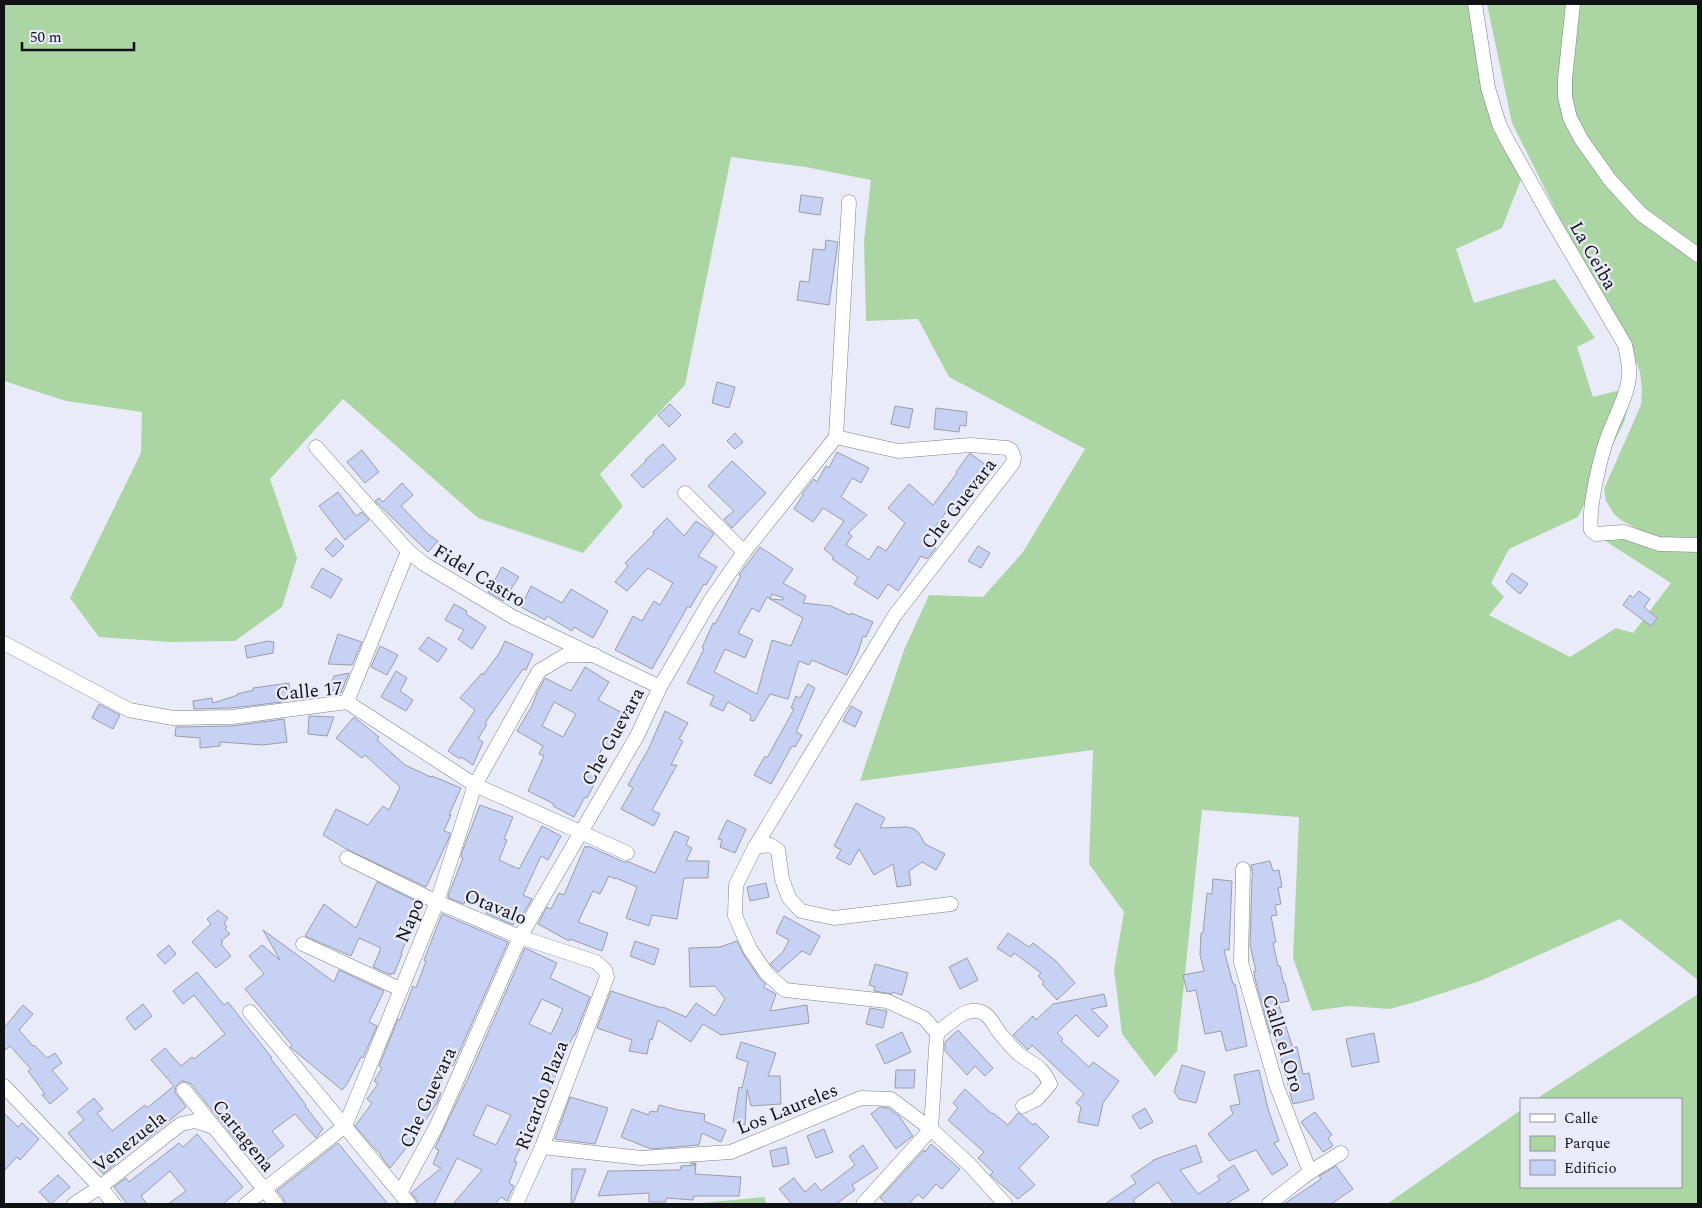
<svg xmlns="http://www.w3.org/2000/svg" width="1702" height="1208" viewBox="0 0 1702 1208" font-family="Spectral,serif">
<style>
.green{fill:#abd5a2}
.building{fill:#c7d1f3;stroke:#9a9da8;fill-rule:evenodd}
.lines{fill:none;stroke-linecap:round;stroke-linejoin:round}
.minor-casing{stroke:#7d808b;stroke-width:15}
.minor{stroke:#fff;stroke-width:14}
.labels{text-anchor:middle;stroke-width:4.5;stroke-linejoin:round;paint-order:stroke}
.street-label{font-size:19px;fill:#101115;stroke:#e9ecf8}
</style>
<rect width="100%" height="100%" fill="#e9ecf8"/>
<g class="green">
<polygon points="4,4 1477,4 1499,128 1522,177 1502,228 1456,249 1474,303 1555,279 1595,338 1577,347 1593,397 1628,388 1629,403 1624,422 1578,517 1509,549 1491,583 1504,597 1489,615 1570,657 1616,628 1633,633 1671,583 1602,539 1604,529 1615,526 1657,549 1698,550 1698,980 1620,919 1480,981 1415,1002 1390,1009 1349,1006 1312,1011 1293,958 1299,817 1202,810 1177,1051 1155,1077 1122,1034 1114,970 1124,912 1089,864 1093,750 860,781 904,650 929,595 983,597 1023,552 1085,449 949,377 918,319 866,321 864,241 871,180 806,167 731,157 685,385 600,474 623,506 583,553 478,518 343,399 270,479 297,558 282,607 235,641 171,642 99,637 70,598 141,453 142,412 66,401 4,381"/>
<polygon points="1487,4 1568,4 1560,77 1577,142 1698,261 1698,542 1652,537 1621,520 1614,514 1606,501 1604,489 1641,405 1642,390 1640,372 1629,344 1559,217 1512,123"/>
<polygon points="1578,4 1698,4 1698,248 1644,211 1585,137 1575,117 1569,81"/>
<polygon points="1698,994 1698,1204 1387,1204 1521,1110 1521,1187 1681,1187 1681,1099 1536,1099"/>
<polygon points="764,1197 767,1204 692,1204"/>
</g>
<g class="building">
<polygon points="801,195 823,198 820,215 799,212"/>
<polygon points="826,240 838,242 829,305 797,300 800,281 809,282 813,249 825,250"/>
<polygon points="717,382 735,387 729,408 712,403"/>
<polygon points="670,404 681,415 669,427 658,415"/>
<polygon points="895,406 913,409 909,428 891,424"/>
<polygon points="936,408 967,412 966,426 960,425 959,432 934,429"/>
<polygon points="735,433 743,442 735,449 727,441"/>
<polygon points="663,444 676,459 643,488 631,475 646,461 645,460"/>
<polygon points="362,450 379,472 365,483 347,462"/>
<polygon points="837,452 869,468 861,483 852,478 841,497 867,515 848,533 852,536 846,545 869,560 878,546 886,551 905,523 888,508 909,484 933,505 957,473 956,472 969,454 971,454 990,468 953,516 947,511 925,540 936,548 927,559 921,556 898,591 888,584 878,599 854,584 858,577 832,559 834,557 824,549 844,521 823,508 813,522 794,509 803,495 802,494 814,479 817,482 826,466 829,468"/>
<polygon points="732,461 766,493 732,528 724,519 734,511 708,486"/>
<polygon points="402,483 413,495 401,506 428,534 438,541 428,552 375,501 379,498 383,502"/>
<polygon points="338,492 356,516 362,512 369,520 345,540 319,506"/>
<polygon points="667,518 684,536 696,521 712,532 714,534 698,556 717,567 706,585 704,584 690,608 688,606 652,669 615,650 633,616 642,621 654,601 660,605 673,583 648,568 627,591 615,582 628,566 625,563 654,534 653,532"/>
<polygon points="336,538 344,546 333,557 325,549"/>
<polygon points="978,546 990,553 981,568 968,561"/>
<path d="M760 547 793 569 783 583 806 596 803 603 831 606 850 615 851 613 873 622 866 637 863 636 858 652 847 675 812 660 809 665 799 661 788 699 770 694 754 721 750 720 751 715 728 702 723 711 710 705 714 696 687 683 704 649 702 648 713 623 715 624 741 576 739 575ZM772 594 784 598 783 600 770 599 803 618 791 646 772 640 757 694 714 672 725 649 745 658 753 640 738 633 752 608 759 612 767 597 770 599Z"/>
<polygon points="502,567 519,577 503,601 488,592"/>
<polygon points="322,568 342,579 331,598 311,587"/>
<polygon points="1512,573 1528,584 1520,594 1506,582"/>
<polygon points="531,586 562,603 571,589 608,611 593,638 574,627 572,631 547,616 545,620 521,607"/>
<polygon points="1639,591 1650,599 1644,607 1657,618 1651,626 1623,605 1630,595 1633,598"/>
<polygon points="454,604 467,611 466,614 486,627 472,649 458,639 464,630 445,620"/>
<polygon points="338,634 362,642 352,665 328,664"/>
<polygon points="428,637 447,649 438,662 419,649"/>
<polygon points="268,641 274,642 273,653 247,658 245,646"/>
<polygon points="505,641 533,654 526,670 523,669 485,723 487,724 478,739 483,742 473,765 461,757 460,759 448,751 475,710 460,698 482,673 483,675 500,652"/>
<polygon points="380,646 398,655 387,675 371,667"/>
<path d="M585 667 609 682 598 700 628 716 609 750 603 747 589 773 598 777 587 798 585 797 574 817 553 806 554 804 528 791 544 756 539 754 543 746 517 731 532 706 537 693 545 678 571 691ZM554 702 576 714 563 737 542 726Z"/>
<polygon points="396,671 407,678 400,691 413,700 406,711 381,697"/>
<polygon points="349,673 341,693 329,689 334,676"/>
<polygon points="289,683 291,699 282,700 282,702 231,708 194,709 193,701 212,698 213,703 238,695 237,694 254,690 253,688"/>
<polygon points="808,684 815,688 796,732 802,735 795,747 792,746 771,784 754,775 765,756 767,758 794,709 791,708 796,696 800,698"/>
<polygon points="99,704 120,715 113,729 92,718"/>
<polygon points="851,706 862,712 855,727 843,721"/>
<polygon points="665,711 688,723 679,739 683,741 671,765 677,765 652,810 660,814 654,826 621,809 633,788 628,785 649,748"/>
<polygon points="309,716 334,717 327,736 308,734"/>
<polygon points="354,717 379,737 377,740 405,765 431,777 432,776 461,788 449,815 451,815 444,831 450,833 449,838 426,887 348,850 323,835 336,809 368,825 383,806 389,810 400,787 365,755 362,758 336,738"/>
<polygon points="284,719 287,742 263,745 220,742 220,746 200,748 200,738 175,736 176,727 232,726"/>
<polygon points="856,803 885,818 880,828 907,827 914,829 919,833 925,844 945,854 936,870 922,862 909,871 911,885 897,887 893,864 874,875 859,849 850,865 836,858 841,850 834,846"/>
<polygon points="480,805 513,817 504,839 507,840 499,860 519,869 542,826 561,836 548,860 541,856 523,895 532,899 522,916 518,914 513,925 486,913 488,910 466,899 464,904 449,898 448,896 463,858 461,857 462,852"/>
<polygon points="727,820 746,829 735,853 720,847 722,840 718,839"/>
<polygon points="675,831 689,837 686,845 692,848 686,861 709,861 708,878 684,878 677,919 652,915 649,926 626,918 637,887 616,878 615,879 609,876 600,894 593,891 578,922 608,933 602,951 570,939 569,941 538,924 547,907 551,909 559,893 564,895 585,846 587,848 588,846 624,862 629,862 655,873"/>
<polygon points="1270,861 1273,871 1279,870 1282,887 1278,888 1281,904 1275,905 1277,915 1271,916 1276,942 1273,943 1278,966 1280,966 1284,984 1285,983 1289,1001 1278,1003 1293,1048 1297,1047 1303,1074 1309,1073 1314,1099 1293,1104 1274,1032 1270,1033 1255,979 1254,971 1256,971 1250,945 1252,877 1253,876 1251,865"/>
<polygon points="1213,879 1232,881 1229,950 1224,950 1233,984 1235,984 1247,1046 1226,1051 1221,1031 1205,1034 1196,990 1187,992 1183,975 1204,971 1200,955 1201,933 1203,933 1207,893 1212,894"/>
<polygon points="377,882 422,904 401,953 402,954 394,974 392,973 391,975 373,967 381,948 359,938 351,956 305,936 324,904 356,928"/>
<polygon points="766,883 769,897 750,901 747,887"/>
<polygon points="218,910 228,918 224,923 227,927 225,929 230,934 221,941 223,942 221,944 231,956 216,968 192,942 211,924 207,919"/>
<polygon points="442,914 508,942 453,1066 449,1064 444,1076 437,1091 441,1093 437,1103 411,1142 390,1168 380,1155 381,1154 375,1149 355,1126 372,1103 367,1099 378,1084 374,1081 382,1068 379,1066 398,1019 400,1020 413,986 416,988 426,961 424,960"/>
<polygon points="784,916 820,936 810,955 802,951 778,972 770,964 783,952 789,940 776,933"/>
<polygon points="263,930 334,982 339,970 384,991 369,1022 377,1026 363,1058 361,1057 347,1084 342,1090 290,1047 292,1045 245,989 264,974 249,956 262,945 280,960"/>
<polygon points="1008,933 1029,947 1033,943 1056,961 1075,983 1057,1000 1042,984 1044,982 1038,976 1041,973 1014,953 1011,957 997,948"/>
<polygon points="635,941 659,949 654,965 630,956"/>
<polygon points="737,941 744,955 760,979 766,984 763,987 776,994 770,1011 807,1005 809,1023 721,1035 703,1024 691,1042 658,1020 652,1040 650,1039 647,1054 629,1051 632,1040 597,1028 611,991 662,1008 663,1007 686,1017 696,1003 715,1016 725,999 715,986 690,987 689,948 720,947"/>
<polygon points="169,945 176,954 165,964 157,955"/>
<path d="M525 948 557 963 550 978 590 997 575 1035H574L565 1052 536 1124 532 1123 514 1161 517 1162 509 1183 514 1186 507 1201 501 1197 495 1204H453L482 1170 457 1158 434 1204H418L416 1199 411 1193 441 1168 433 1164 439 1150 435 1148 470 1074ZM542 999 563 1009 551 1034 529 1024ZM487 1105 511 1115 496 1145 473 1135Z"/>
<polygon points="967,958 978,980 960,989 949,967"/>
<polygon points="875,964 908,973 902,995 892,992 892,994 874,991 875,987 869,985"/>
<polygon points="197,972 224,1005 228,1002 272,1058 271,1059 306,1105 305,1106 323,1129 316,1138 295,1114 272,1131 284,1146 263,1163 248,1144 242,1148 191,1084 187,1082 182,1081 176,1086 175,1092 186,1107 145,1141 141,1137 113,1159 112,1160 115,1164 103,1174 68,1133 84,1120 77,1112 94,1098 103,1109 97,1113 112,1131 145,1105 147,1108 174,1086 151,1060 165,1048 181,1066 192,1057 194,1059 225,1034 194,995 183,1004 173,991"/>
<polygon points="1104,994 1107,1006 1091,1009 1108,1026 1098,1037 1076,1015 1057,1033 1063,1039 1061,1041 1089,1067 1093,1062 1119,1081 1103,1103 1098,1126 1078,1122 1081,1107 1076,1103 1084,1094 1032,1045 1028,1050 1013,1035 1033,1016 1036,1020 1053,1004"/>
<polygon points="143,1004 152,1016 135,1030 126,1018"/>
<polygon points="23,1005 33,1014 19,1030 33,1046 34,1045 47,1058 55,1053 62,1063 52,1070 68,1089 50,1104 42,1095 45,1094 28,1071 31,1069 10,1046 4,1051 4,1028"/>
<polygon points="870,1008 887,1011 883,1028 866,1024"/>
<polygon points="958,1030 993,1068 985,1076 975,1066 967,1075 945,1051 945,1042"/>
<polygon points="902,1032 911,1052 885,1064 876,1045"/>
<polygon points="1374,1033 1379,1062 1352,1067 1346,1039"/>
<polygon points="741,1042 776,1053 768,1076 780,1076 781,1104 751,1106 747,1089 745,1125 733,1122 739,1087 742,1088 748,1062 736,1058"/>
<polygon points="1182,1065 1205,1072 1196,1103 1179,1099 1174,1092"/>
<polygon points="896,1070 915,1070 914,1088 895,1088"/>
<polygon points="1259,1070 1268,1109 1279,1141 1274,1143 1288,1165 1272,1175 1256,1150 1229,1161 1208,1134 1233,1114 1230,1106 1240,1104 1234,1075"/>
<polygon points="965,1089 992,1114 993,1113 1008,1125 1018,1113 1022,1115 1033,1125 1035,1123 1049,1137 1019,1168 1035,1185 1018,1199 990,1175 993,1172 978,1158 984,1152 948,1120 958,1108 953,1103"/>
<polygon points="570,1097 608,1108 595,1144 555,1139"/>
<polygon points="659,1105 678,1110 705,1114 704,1121 726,1130 721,1142 702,1133 699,1145 651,1149 621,1137 632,1109 649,1115 650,1111 657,1112"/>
<polygon points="880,1107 888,1108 899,1116 913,1136 896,1149 871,1114"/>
<polygon points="1145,1108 1153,1122 1140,1129 1132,1116"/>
<polygon points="1315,1112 1332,1135 1328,1138 1333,1146 1323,1152 1301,1122"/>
<polygon points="4,1113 18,1127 22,1123 39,1139 20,1160 17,1157 4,1171"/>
<polygon points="824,1129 833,1152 816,1158 807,1136"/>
<polygon points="197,1134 243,1187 223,1204 168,1204 186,1191 170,1171 141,1196 147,1204 127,1204 114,1187 126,1178 129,1182 179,1143 183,1147"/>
<polygon points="338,1143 388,1204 285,1204 283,1198 277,1191"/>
<polygon points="931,1144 960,1169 942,1189 936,1184 923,1199 918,1194 909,1204 887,1204 880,1198 924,1150 925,1152"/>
<polygon points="863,1145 878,1168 852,1185 855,1190 836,1204 789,1204 791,1203 779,1189 794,1178 805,1192 815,1183 821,1191 855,1165 849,1156"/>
<polygon points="1196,1145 1202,1162 1180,1170 1198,1194 1220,1180 1217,1176 1234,1165 1249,1190 1226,1204 1174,1204 1158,1182 1133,1200 1136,1204 1105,1204 1136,1183 1131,1176 1153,1161 1153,1160"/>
<polygon points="786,1147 789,1164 773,1167 770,1151"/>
<polygon points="690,1163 696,1163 695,1174 741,1177 739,1196 694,1196 693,1200 666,1198 666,1202 649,1202 649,1193 598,1196 608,1171 680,1170 681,1166 696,1165"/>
<polygon points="1336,1166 1353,1189 1331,1204 1284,1204 1321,1179 1319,1176"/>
<polygon points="572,1169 586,1169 573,1204 571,1204"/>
<polygon points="58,1175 70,1187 51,1204 39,1192"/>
</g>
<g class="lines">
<defs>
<g id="minor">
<path d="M1475 4 1488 88 1499 124 1507 140 1552 220 1625 345C1627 355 1630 366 1629 376 1628 394 1616 415 1610 431 1601 452 1588 508 1591 530L1596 534 1624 532 1659 544 1698 545"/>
<polyline points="1573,4 1565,79 1565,97 1570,118 1581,139 1610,180 1641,214 1698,255"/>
<polyline points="836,437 898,451 970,445 1007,448 1011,450 1014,458 1013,463 895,615 755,847 736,885 735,916 750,949 767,974 785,990 887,1001 924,1018 937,1033 931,1129 863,1204"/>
<polyline points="836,437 849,202"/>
<polyline points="316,447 408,551 424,564 513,617 660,687"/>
<polyline points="685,493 744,552"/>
<polyline points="4,643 129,710 173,718 232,717 347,702 475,785 627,853"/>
<polyline points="347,702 408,551"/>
<polyline points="755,847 770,845 778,850 782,879 789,898 801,911 834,918 951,904"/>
<polyline points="347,858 437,902 520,937 596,962 605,970 607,977 542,1147 516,1204"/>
<polyline points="1243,869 1241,962 1277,1087 1310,1172 1269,1204"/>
<polyline points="303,944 400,989"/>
<polyline points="250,1012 409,1204"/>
<path d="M937 1033C948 1025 963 1009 977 1011 991 1012 995 1030 1004 1038 1009 1044 1014 1050 1020 1055 1035 1066 1042 1066 1050 1084L1037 1099 1023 1106"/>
<polyline points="4,1086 100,1187 114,1204"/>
<polyline points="184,1090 276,1204"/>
<polyline points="542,1147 641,1158 731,1152 861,1098 891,1099 931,1129 969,1164 1005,1204"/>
<polyline points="1310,1172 1341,1153"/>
<polyline points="400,1193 436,1127 520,937 637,736 660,687 710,601 744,552 836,437"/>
<polyline points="74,1204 100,1187 181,1124 195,1121 211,1126"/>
<polyline points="246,1204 345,1126 437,902 475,785 539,671 566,655 595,655"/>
</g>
</defs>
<use href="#minor" class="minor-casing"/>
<use href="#minor" class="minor"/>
</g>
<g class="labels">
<g class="street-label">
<text transform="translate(1594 255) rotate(60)" y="7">La Ceiba</text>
<text transform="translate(958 503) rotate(-52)" y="7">Che Guevara</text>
<text transform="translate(480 575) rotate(31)" y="7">Fidel Castro</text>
<text transform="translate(309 690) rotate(-5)" y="7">Calle 17</text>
<text transform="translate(612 736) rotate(-61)" y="7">Che Guevara</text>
<text transform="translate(496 906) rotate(22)" y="7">Otavalo</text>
<text transform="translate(409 920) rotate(-67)" y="7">Napo</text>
<text transform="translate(1284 1043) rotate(73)" y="7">Calle el Oro</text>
<text transform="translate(541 1095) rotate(-69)" y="7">Ricardo Plaza</text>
<text transform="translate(427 1097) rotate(-65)" y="7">Che Guevara</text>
<text transform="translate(787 1108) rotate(-22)" y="7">Los Laureles</text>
<text transform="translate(244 1135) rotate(51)" y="7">Cartagena</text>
<text transform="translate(129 1141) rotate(-38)" y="7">Venezuela</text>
</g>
</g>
<rect width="1702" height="1208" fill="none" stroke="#101115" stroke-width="10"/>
<rect x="1520" y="1098" width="162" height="90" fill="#e9ecf8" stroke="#92949d"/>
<rect x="1530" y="1114" width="25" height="8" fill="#ffffff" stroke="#92949d"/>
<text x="1564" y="1123" font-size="15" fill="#101115">Calle</text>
<rect x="1530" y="1136" width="25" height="15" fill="#abd5a2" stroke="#92949d"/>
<text x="1564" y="1148" font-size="15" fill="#101115">Parque</text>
<rect x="1530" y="1160" width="25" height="15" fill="#c7d1f3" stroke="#92949d"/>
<text x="1564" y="1173" font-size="15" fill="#101115">Edificio</text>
<path d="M22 42v8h112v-8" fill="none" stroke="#101115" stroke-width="2.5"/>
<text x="30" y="42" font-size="15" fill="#101115" stroke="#e9ecf8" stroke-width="4" paint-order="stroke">50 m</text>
</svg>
